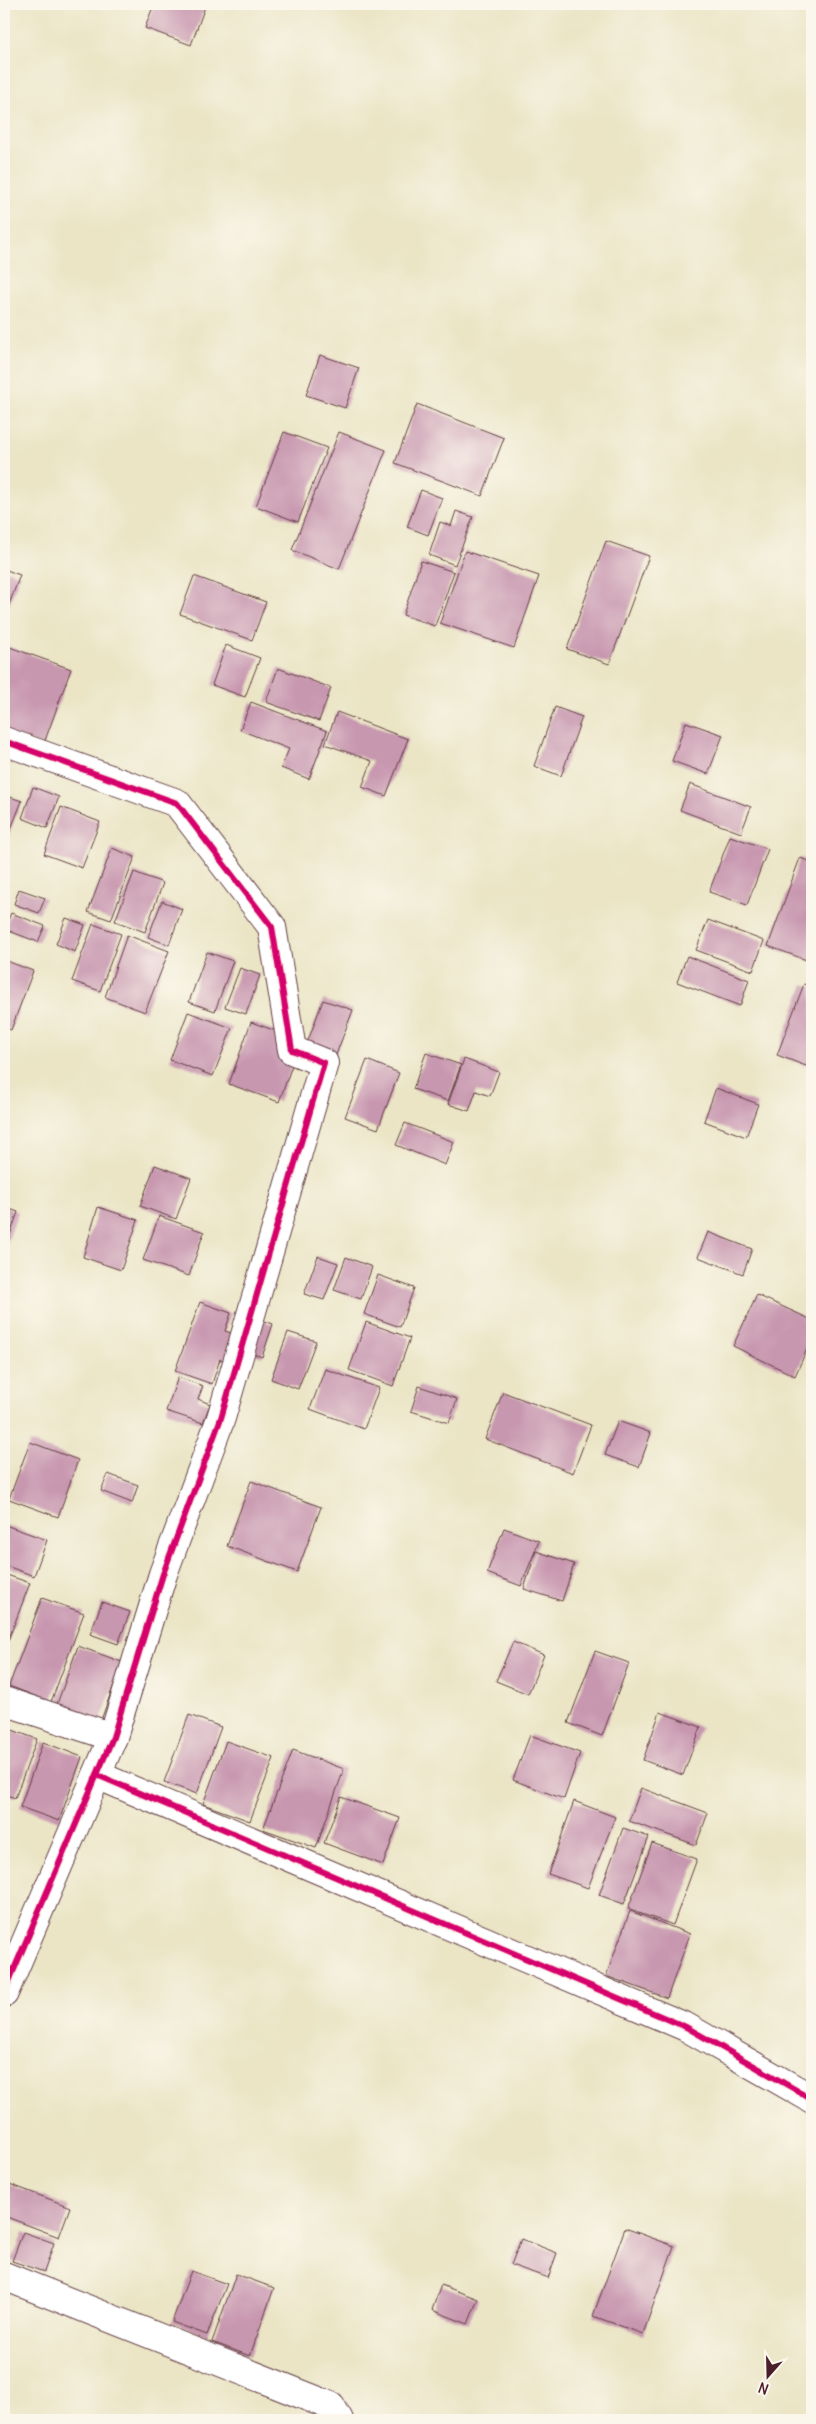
<svg xmlns="http://www.w3.org/2000/svg" width="816" height="2424" viewBox="0 0 816 2424" font-family="Delius,sans-serif">
<style>
.building{fill:#c796af}
.lines{fill:none;stroke-linecap:round;stroke-linejoin:round}
.minor-casing{stroke:#623d42;stroke-width:30}
.minor{stroke:#fff;stroke-width:28}
.cycleway-casing{stroke:#fbf7ec;stroke-width:9}
.cycleway{stroke:#d6006c;stroke-width:6}
</style>
<rect width="100%" height="100%" fill="#fbf7ec"/>
<filter id="ink" filterUnits="userSpaceOnUse"><feTurbulence type="fractalNoise" baseFrequency=".02" numOctaves="2"/><feDisplacementMap in="SourceGraphic" scale="10" xChannelSelector="R" yChannelSelector="G"/><feConvolveMatrix kernelMatrix="1 2 1 2 8 2 1 2 1" color-interpolation-filters="sRGB"/></filter>
<filter id="wash" filterUnits="userSpaceOnUse"><feTurbulence type="fractalNoise" baseFrequency=".0096" numOctaves="4" result="noise"/><feDisplacementMap in="SourceGraphic" scale="20" xChannelSelector="R" yChannelSelector="G"/><feGaussianBlur stdDeviation="1.12" result="paint"/><feColorMatrix in="noise" values="0 0 0 0 0 0 0 0 0 0 0 0 0 0 0 0 0 1.4 0 .05"/><feComposite in="paint" operator="in"/></filter>
<g filter="url(#wash)">
<rect width="100%" height="100%" fill="#ebe5c6"/>
<g id="blocks">
<g class="building">
<polygon points="154,4 206,4 191,45 145,28"/>
<polygon points="320,355 359,368 345,408 306,395"/>
<polygon points="417,404 504,438 482,496 395,463"/>
<polygon points="284,432 327,448 298,522 256,506"/>
<polygon points="339,432 386,450 339,569 292,550"/>
<polygon points="421,490 442,498 428,535 407,527"/>
<polygon points="456,511 473,517 455,565 429,555 440,522 451,526"/>
<polygon points="606,541 649,556 609,664 567,649"/>
<polygon points="465,551 539,576 514,648 440,623"/>
<polygon points="421,561 454,572 435,626 403,615"/>
<polygon points="4,569 20,575 4,618"/>
<polygon points="194,576 266,602 252,640 180,614"/>
<polygon points="4,645 71,669 43,746 4,732"/>
<polygon points="226,645 260,658 245,697 212,685"/>
<polygon points="278,668 331,688 319,721 266,702"/>
<polygon points="251,702 327,731 309,779 281,768 289,749 240,730"/>
<polygon points="555,707 582,717 561,776 534,766"/>
<polygon points="337,712 408,739 386,796 362,787 372,761 325,744"/>
<polygon points="686,722 723,735 708,774 672,761"/>
<polygon points="690,784 751,807 741,833 680,810"/>
<polygon points="33,787 59,797 47,828 22,818"/>
<polygon points="4,795 22,801 5,844 4,844"/>
<polygon points="61,807 100,822 82,868 44,854"/>
<polygon points="730,836 768,849 747,905 709,892"/>
<polygon points="112,848 135,857 111,920 88,912"/>
<polygon points="800,858 812,862 812,962 768,946"/>
<polygon points="134,872 163,883 145,932 115,921"/>
<polygon points="19,889 45,898 39,913 14,904"/>
<polygon points="162,901 182,909 169,945 148,937"/>
<polygon points="11,913 45,926 38,942 4,929"/>
<polygon points="66,918 85,925 75,952 56,944"/>
<polygon points="708,920 764,941 753,971 696,950"/>
<polygon points="93,924 121,934 100,991 72,981"/>
<polygon points="127,935 169,951 145,1012 105,997"/>
<polygon points="207,952 233,961 215,1011 189,1002"/>
<polygon points="687,956 749,980 740,1006 677,982"/>
<polygon points="4,960 33,971 11,1030 4,1027"/>
<polygon points="240,968 260,975 246,1014 225,1007"/>
<polygon points="804,984 812,987 812,1050 806,1066 777,1055"/>
<polygon points="323,1000 353,1010 334,1060 305,1049"/>
<polygon points="188,1012 232,1028 213,1076 170,1060"/>
<polygon points="251,1022 301,1040 279,1102 229,1084"/>
<polygon points="426,1053 461,1065 448,1101 413,1089"/>
<polygon points="464,1059 499,1072 490,1096 476,1091 469,1111 448,1104"/>
<polygon points="367,1060 399,1073 378,1129 345,1117"/>
<polygon points="716,1088 758,1104 746,1137 704,1121"/>
<polygon points="405,1123 454,1142 445,1165 396,1145"/>
<polygon points="155,1165 191,1178 176,1219 140,1206"/>
<polygon points="4,1207 18,1212 4,1252"/>
<polygon points="98,1207 138,1220 121,1270 83,1257"/>
<polygon points="159,1216 204,1232 189,1276 143,1260"/>
<polygon points="708,1232 752,1249 743,1274 698,1257"/>
<polygon points="318,1256 338,1263 324,1300 304,1294"/>
<polygon points="346,1257 372,1267 361,1299 334,1290"/>
<polygon points="378,1275 414,1288 400,1327 364,1314"/>
<polygon points="757,1295 812,1320 812,1338 795,1376 733,1346"/>
<polygon points="200,1302 231,1313 225,1331 235,1334 226,1361 220,1359 212,1384 175,1371"/>
<polygon points="249,1315 273,1324 262,1357 237,1348"/>
<polygon points="366,1322 410,1338 393,1386 349,1370"/>
<polygon points="288,1332 316,1341 298,1389 271,1379"/>
<polygon points="325,1369 379,1388 364,1429 310,1409"/>
<polygon points="178,1377 203,1386 198,1399 210,1404 203,1423 166,1411"/>
<polygon points="419,1386 457,1399 449,1423 411,1411"/>
<polygon points="503,1392 591,1425 573,1473 485,1439"/>
<polygon points="618,1421 651,1433 639,1467 605,1455"/>
<polygon points="30,1442 78,1460 58,1517 9,1499"/>
<polygon points="108,1474 138,1485 132,1503 101,1491"/>
<polygon points="251,1481 321,1507 297,1572 227,1546"/>
<polygon points="5,1525 47,1540 34,1576 4,1565"/>
<polygon points="504,1528 539,1541 521,1586 487,1573"/>
<polygon points="536,1551 574,1564 562,1601 524,1589"/>
<polygon points="4,1574 30,1583 6,1646 4,1646"/>
<polygon points="42,1598 84,1613 51,1702 9,1686"/>
<polygon points="102,1602 130,1612 118,1644 90,1634"/>
<polygon points="513,1642 544,1655 528,1694 496,1681"/>
<polygon points="78,1646 122,1662 101,1720 57,1704"/>
<polygon points="595,1651 629,1663 602,1736 568,1723"/>
<polygon points="660,1712 701,1727 683,1775 643,1760"/>
<polygon points="189,1715 221,1727 197,1794 164,1782"/>
<polygon points="4,1727 37,1739 15,1798 4,1794"/>
<polygon points="530,1735 580,1753 564,1799 513,1780"/>
<polygon points="226,1741 274,1758 250,1821 203,1804"/>
<polygon points="43,1742 82,1757 59,1821 20,1807"/>
<polygon points="293,1750 344,1769 316,1848 263,1829"/>
<polygon points="641,1788 708,1813 696,1845 629,1821"/>
<polygon points="341,1797 400,1818 383,1865 324,1843"/>
<polygon points="574,1801 615,1817 588,1888 548,1874"/>
<polygon points="623,1828 649,1837 624,1904 599,1895"/>
<polygon points="652,1843 697,1859 673,1925 628,1909"/>
<polygon points="630,1911 690,1934 667,1998 606,1976"/>
<polygon points="7,2183 70,2207 59,2237 4,2216 4,2193"/>
<polygon points="625,2228 674,2246 643,2334 593,2316"/>
<polygon points="23,2232 54,2243 44,2272 12,2261"/>
<polygon points="521,2239 557,2253 548,2278 511,2265"/>
<polygon points="191,2271 227,2284 207,2335 172,2322"/>
<polygon points="236,2274 274,2288 250,2356 212,2342"/>
<polygon points="441,2285 478,2299 468,2324 432,2310"/>
</g>
</g>
</g>
<g filter="url(#ink)">
<use href="#blocks" fill-opacity="0" stroke="#623d42" stroke-width="1"/>
<g class="lines">
<defs>
<g id="minor">
<polyline points="4,741 177,803 272,927 292,1050 324,1063 221,1418 163,1574 113,1737 4,1993"/>
<polyline points="4,1701 113,1737"/>
<polyline points="97,1775 686,2027 812,2099"/>
<polyline points="4,2276 331,2406 339,2420"/>
</g>
</defs>
<use href="#minor" class="minor-casing"/>
<use href="#minor" class="minor"/>
<defs>
<g id="cycleway">
<polyline points="4,741 177,803 272,927 292,1050 324,1063 221,1418 163,1574 113,1737 4,1993"/>
<polyline points="97,1775 686,2027 812,2099"/>
</g>
</defs>
<use href="#cycleway" class="cycleway-casing"/>
<use href="#cycleway" class="cycleway"/>
</g>
</g>
<rect width="816" height="2424" fill="none" stroke="#fbf7ec" stroke-width="20"/>
<g transform="translate(768 2376) rotate(200)" stroke="#fbf7ec" stroke-width="4" paint-order="stroke">
<path d="M0-4L9 19L0 12L-9 19Z" fill="#4a1f2b"/>
<text y="-8" font-size="14" font-weight="bold" text-anchor="middle" fill="#4a1f2b">N</text>
</g>
</svg>
